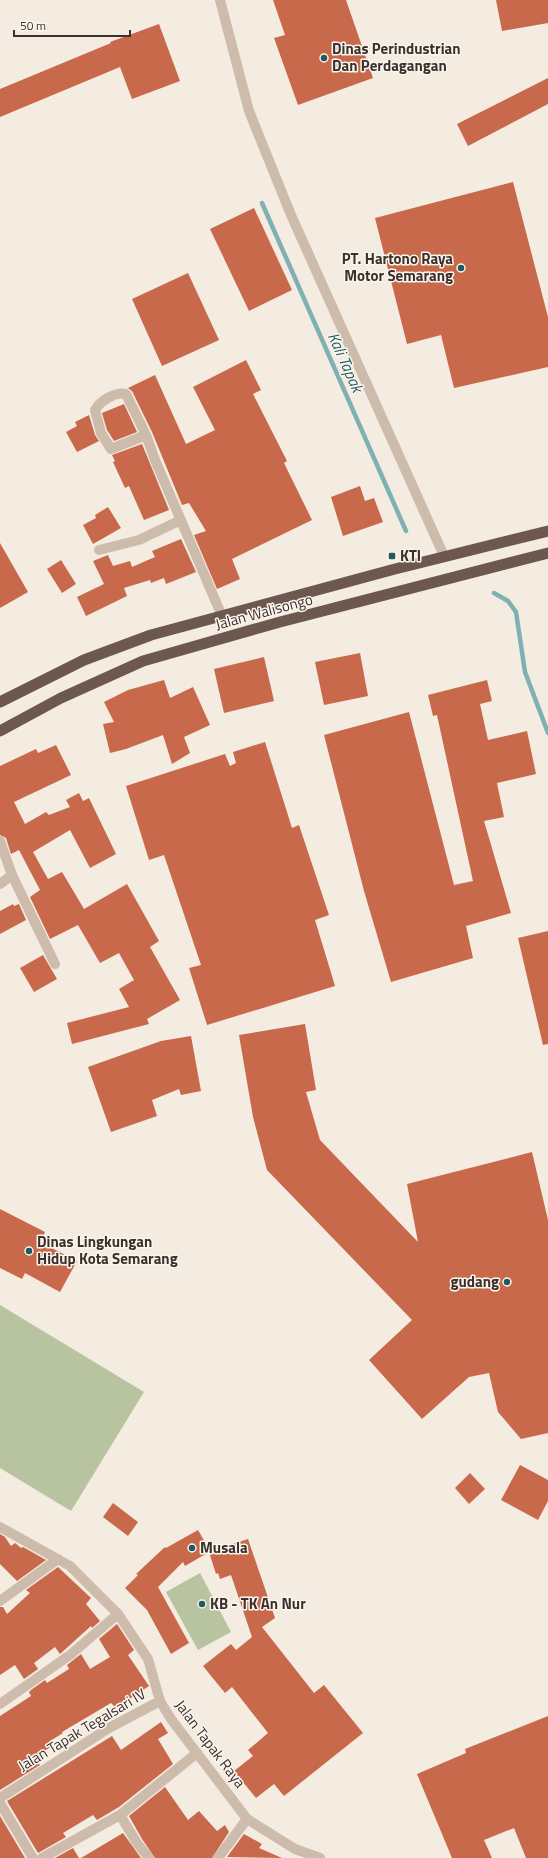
<svg xmlns="http://www.w3.org/2000/svg" width="548" height="1858" viewBox="0 0 548 1858" font-family="'Titillium Web',sans-serif">
<style>
.green{fill:#b8c4a0}
.lines{fill:none;stroke-linecap:round;stroke-linejoin:round}
.stream{stroke:#7fb0b2;stroke-width:4.5}
.building{fill:#c8694b}
.minor{stroke:#cdbbac;stroke-width:10}
.trunk{stroke:#6c584f;stroke-width:11}
.poi-dot{fill:#1f5a5e;stroke:#fbf5ee;stroke-width:1.5}
.labels{text-anchor:middle;stroke-width:3;stroke-linejoin:round;paint-order:stroke}
.poi-label{font-size:15px;font-weight:bold;fill:#3b302b;stroke:#fbf5ee;text-anchor:start}
.street-label{font-size:15px;fill:#3b302b;stroke:#fbf5ee}
.water-label{font-size:16px;font-style:italic;fill:#1f5a5e;stroke:#fbf5ee}
</style>
<rect width="100%" height="100%" fill="#f4ebe1"/>
<g class="green">
<polygon points="0,1305 144,1392 71,1511 0,1468"/>
<polygon points="200,1573 231,1632 198,1650 166,1592"/>
</g>
<g class="lines">
<g class="stream">
<polyline points="262,203 406,531"/>
<polyline points="494,593 508,601 516,612 525,672 548,733"/>
</g>
</g>
<g class="building">
<polygon points="273,0 346,0 373,78 298,105 274,38 285,35"/>
<polygon points="496,0 548,0 548,23 502,31"/>
<polygon points="159,24 180,81 132,99 120,67 0,117 0,89 111,43 110,42"/>
<polygon points="548,78 548,104 468,146 457,124"/>
<polygon points="513,182 548,317 548,367 454,388 441,335 407,344 375,218"/>
<polygon points="254,208 292,290 249,311 210,229"/>
<polygon points="188,273 219,340 162,366 132,299"/>
<polygon points="246,360 261,390 253,394 287,461 284,463 312,520 232,559 240,579 217,589 194,535 206,531 189,503 182,505 152,432 132,391 128,388 155,375 186,444 215,430 193,387"/>
<polygon points="124,404 137,432 114,441 107,430 102,413"/>
<polygon points="89,415 95,435 99,441 77,452 66,432 77,426 75,422"/>
<polygon points="142,444 169,510 144,520 129,486 125,488 113,462 115,461 112,455"/>
<polygon points="360,486 365,501 374,498 383,522 343,536 331,497"/>
<polygon points="108,507 121,528 93,544 83,525 96,518 95,515"/>
<polygon points="181,539 196,572 166,584 164,578 151,583 150,580 124,588 127,596 86,616 77,597 104,584 93,561 108,555 113,566 130,561 132,567 155,557 152,551"/>
<polygon points="0,543 28,592 0,608"/>
<polygon points="61,560 76,584 62,593 47,569"/>
<polygon points="360,653 368,696 324,705 315,662"/>
<polygon points="264,657 274,701 224,713 214,669"/>
<polygon points="164,680 170,698 193,687 210,725 184,737 190,753 172,764 163,735 126,749 110,753 103,724 114,722 104,702 128,690"/>
<polygon points="487,680 492,701 480,704 488,740 527,731 536,774 497,783 504,817 484,821 511,913 466,926 473,958 391,982 364,891 324,735 409,712 454,885 473,881 437,715 433,716 428,695"/>
<polygon points="265,742 292,828 299,825 329,915 315,920 335,986 207,1025 189,968 201,965 164,855 149,860 126,786 225,754 230,766 236,763 233,752"/>
<polygon points="56,745 71,775 14,802 25,824 46,812 49,815 70,807 66,800 79,793 83,801 89,798 116,854 90,868 70,830 33,852 48,879 62,872 84,909 127,884 159,941 150,947 180,1000 147,1019 149,1024 72,1044 67,1023 129,1007 119,989 134,980 119,953 100,963 78,925 50,939 30,897 40,890 19,850 11,854 6,838 0,835 0,766 36,749 38,753"/>
<polygon points="13,904 14,906 19,904 26,920 0,934 0,911"/>
<polygon points="548,931 548,1044 543,1045 518,938"/>
<polygon points="43,955 57,979 34,992 20,968"/>
<polygon points="305,1024 316,1090 306,1092 320,1140 418,1242 407,1184 532,1152 548,1220 548,1433 521,1439 498,1412 489,1373 469,1377 422,1419 369,1360 412,1320 267,1170 253,1117 239,1035"/>
<polygon points="191,1036 201,1091 181,1095 179,1089 152,1100 157,1116 111,1132 88,1067 161,1041"/>
<polygon points="0,1209 45,1232 40,1242 77,1261 60,1292 25,1273 22,1279 0,1268"/>
<polygon points="520,1465 548,1480 548,1501 538,1520 501,1500"/>
<polygon points="470,1473 485,1489 469,1504 455,1488"/>
<polygon points="113,1503 138,1522 128,1536 103,1517"/>
<polygon points="198,1530 210,1551 209,1552 248,1539 275,1618 262,1627 314,1693 324,1685 363,1733 284,1796 274,1784 256,1798 234,1771 253,1756 248,1750 268,1733 232,1687 225,1693 203,1666 231,1644 236,1650 252,1637 231,1575 220,1579 218,1573 216,1574 209,1552 185,1566 183,1562 158,1587 189,1643 171,1654 147,1610 125,1588 138,1575 136,1574 165,1547 166,1548"/>
<polygon points="0,1534 5,1537 11,1546 15,1543 21,1548 23,1547 46,1560 17,1581 0,1564"/>
<polygon points="58,1567 91,1598 86,1604 100,1621 92,1628 91,1626 60,1654 55,1647 34,1663 38,1669 24,1679 15,1665 0,1675 0,1607 3,1607 7,1614 30,1593 26,1590"/>
<polygon points="117,1624 134,1650 128,1655 149,1686 116,1708 111,1703 62,1732 63,1733 50,1741 52,1746 35,1757 40,1765 0,1790 0,1716 31,1696 29,1692 31,1690 45,1680 47,1683 69,1669 67,1665 81,1654 90,1669 110,1657 99,1639"/>
<polygon points="548,1716 548,1858 526,1858 514,1828 484,1840 492,1858 452,1858 417,1774 466,1753 465,1749"/>
<polygon points="161,1722 168,1733 158,1739 173,1764 119,1807 97,1820 93,1815 63,1833 66,1837 38,1853 7,1801 112,1736 121,1750"/>
<polygon points="165,1787 188,1820 199,1811 217,1831 225,1825 229,1832 212,1858 155,1858 142,1839 129,1816"/>
<polygon points="0,1816 25,1858 0,1858"/>
<polygon points="123,1833 141,1858 81,1858"/>
<polygon points="244,1834 262,1844 259,1848 282,1858 227,1857"/>
<polygon points="73,1848 79,1858 55,1858"/>
</g>
<g class="lines">
<g class="minor">
<polyline points="220,0 249,111 291,215 444,556"/>
<path d="M146 435 111 449 101 433 95 410C100 401 116 391 126 394L144 431 146 435 155 460 222 616"/>
<polyline points="99,550 139,540 181,520"/>
<polyline points="0,841 12,875 55,964"/>
<polyline points="0,884 12,875"/>
<polyline points="0,1527 70,1566 118,1614 148,1659 160,1701 171,1719 247,1819 295,1849 320,1858"/>
<polyline points="0,1601 58,1559"/>
<polyline points="0,1704 70,1655 118,1614"/>
<polyline points="0,1798 109,1728 160,1701"/>
<polyline points="0,1803 33,1858"/>
<polyline points="120,1815 137,1843 149,1858"/>
<polyline points="42,1858 120,1815 197,1753"/>
<polyline points="218,1858 247,1819"/>
</g>
<g class="trunk">
<polyline points="0,702 84,660 151,635 395,569 548,531"/>
<polyline points="0,731 61,698 143,661 280,622 548,553"/>
</g>
</g>
<g class="poi-dot">
<circle cx="324" cy="58" r="4"/>
<circle cx="461" cy="268" r="4"/>
<rect x="388" y="552" width="8" height="8" rx="2"/>
<circle cx="29" cy="1251" r="4"/>
<circle cx="507" cy="1282" r="4"/>
<circle cx="192" cy="1548" r="4"/>
<circle cx="202" cy="1604" r="4"/>
</g>
<g class="labels">
<g class="poi-label">
<text x="332" y="54">Dinas Perindustrian<tspan x="332" dy="17">Dan Perdagangan</tspan></text>
<text x="453" y="264" text-anchor="end">PT. Hartono Raya<tspan x="453" dy="17">Motor Semarang</tspan></text>
<text x="400" y="561">KTI</text>
<text x="37" y="1247">Dinas Lingkungan<tspan x="37" dy="17">Hidup Kota Semarang</tspan></text>
<text x="499" y="1287" text-anchor="end">gudang</text>
<text x="200" y="1553">Musala</text>
<text x="210" y="1609">KB - TK An Nur</text>
</g>
<g class="street-label">
<text transform="translate(264 612) rotate(-15)" y="5">Jalan Walisongo</text>
<text transform="translate(82 1730) rotate(-31)" y="5">Jalan Tapak Tegalsari IV</text>
<text transform="translate(210 1744) rotate(53)" y="5">Jalan Tapak Raya</text>
</g>
<g class="water-label">
<text transform="translate(346 362) rotate(66)" y="6">Kali Tapak</text>
</g>
</g>
<path d="M14 30v6h116v-6" fill="none" stroke="#3b302b" stroke-width="2"/>
<text x="20" y="30" font-size="12" fill="#3b302b" stroke="#fbf5ee" stroke-width="3" paint-order="stroke">50 m</text>
</svg>
